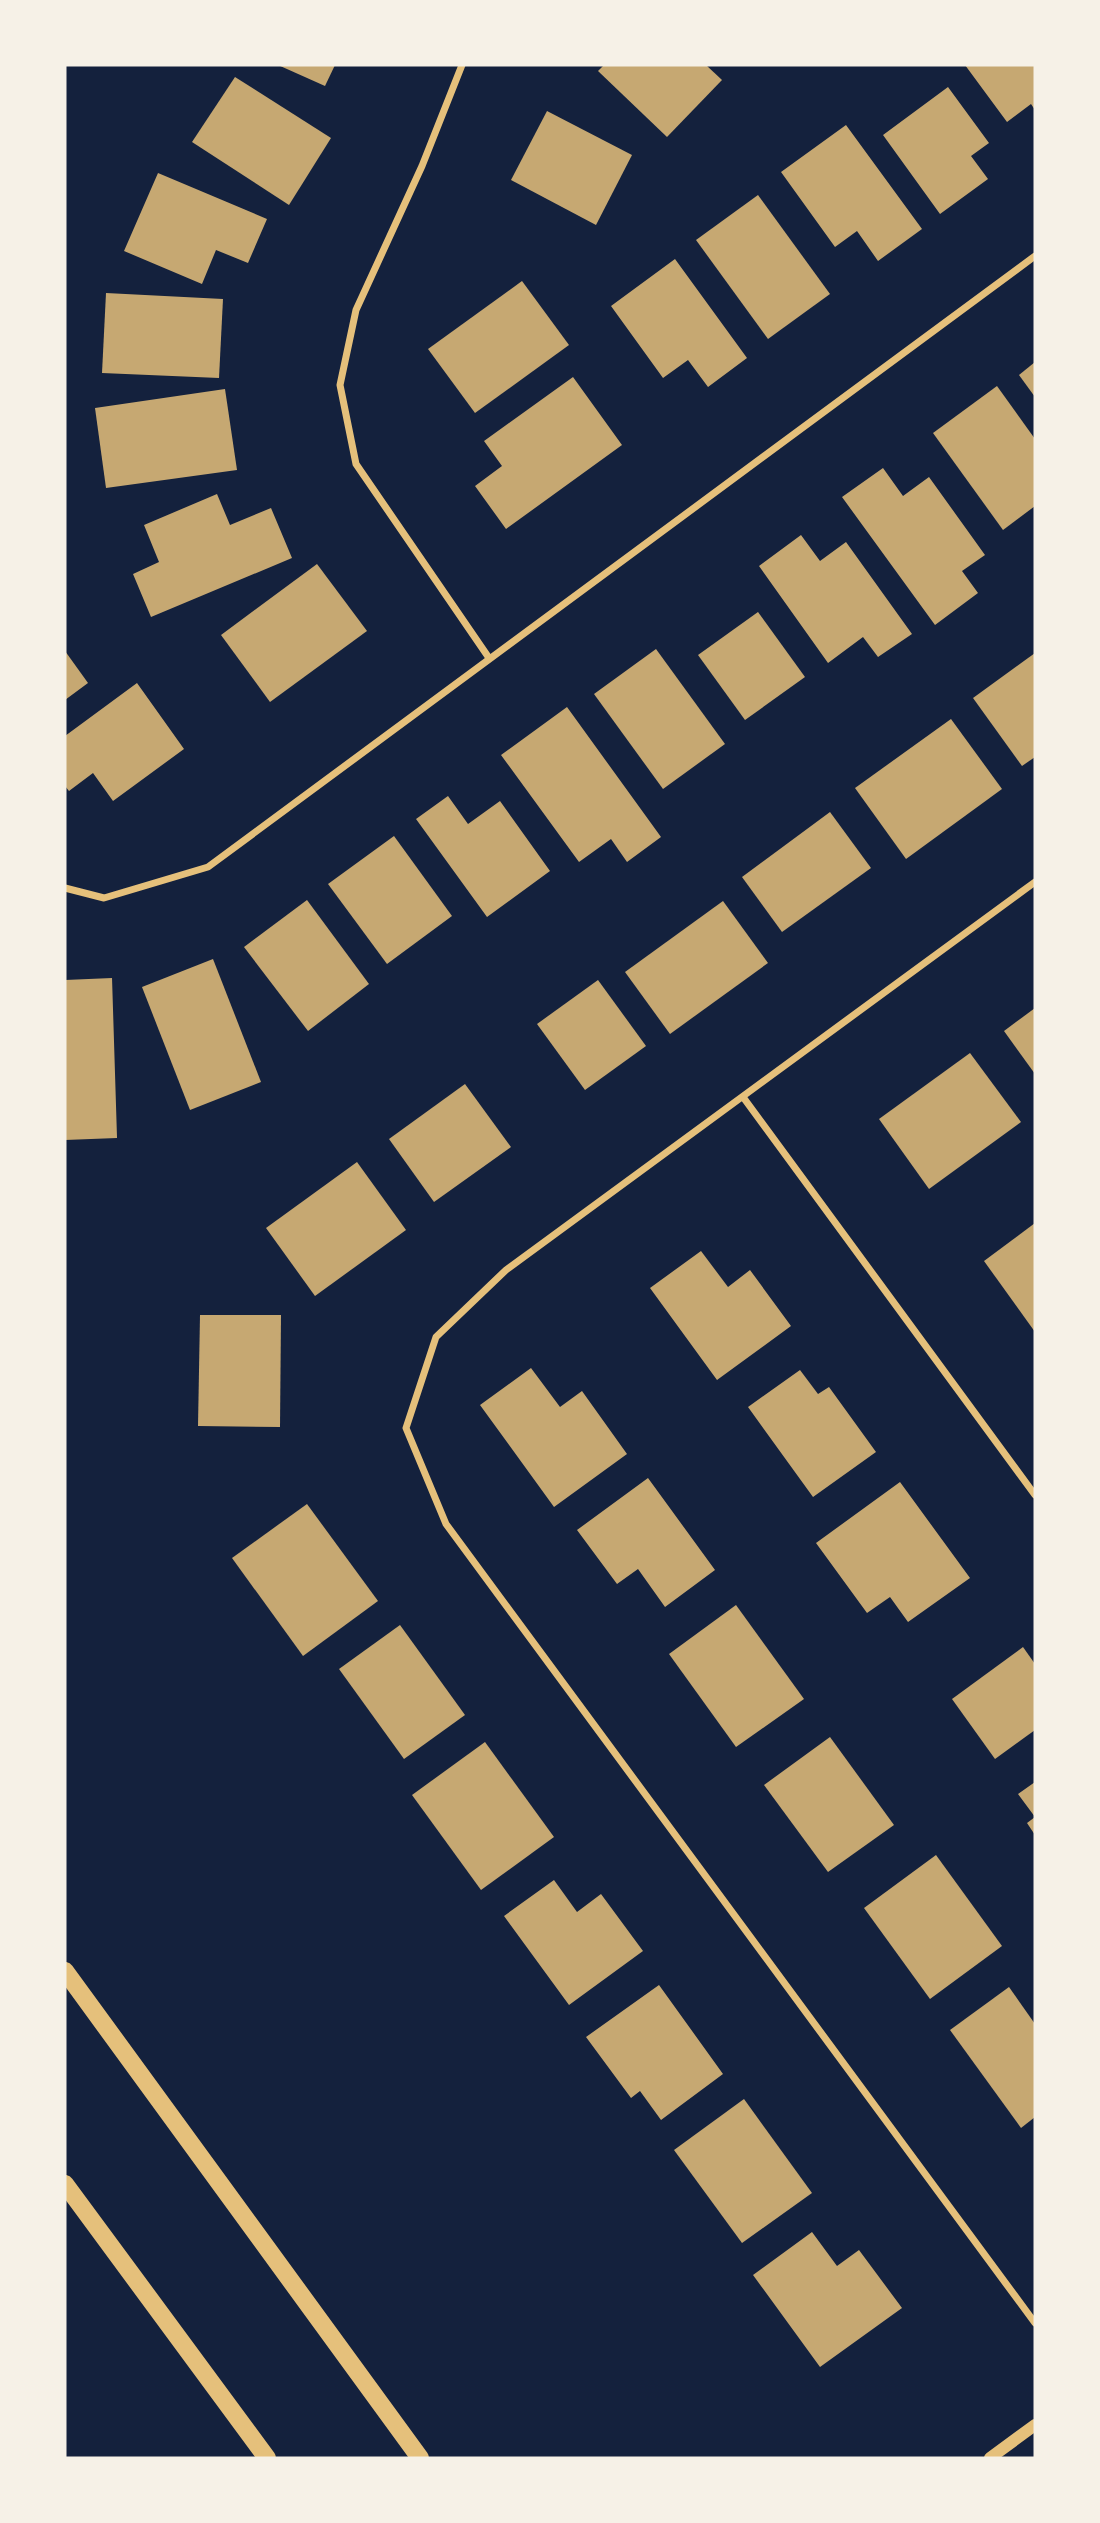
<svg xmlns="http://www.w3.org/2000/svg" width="1100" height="2523" viewBox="0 0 1100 2523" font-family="Merriweather,serif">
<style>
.building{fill:#c6a872}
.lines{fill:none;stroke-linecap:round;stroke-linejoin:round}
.minor{stroke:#e5c07b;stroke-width:7}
.tertiary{stroke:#e5c07b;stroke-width:12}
.primary{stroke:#e5c07b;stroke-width:18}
</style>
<rect width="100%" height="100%" fill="#14213d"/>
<g class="building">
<polygon points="278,65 335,65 325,86"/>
<polygon points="604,65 706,65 722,80 667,137 598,71"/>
<polygon points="965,65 1035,65 1035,110 1031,104 1007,122"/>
<polygon points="235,77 331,138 289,205 192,142"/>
<polygon points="948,87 989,143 971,156 988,179 940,214 883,135"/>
<polygon points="547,111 632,155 596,225 511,180"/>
<polygon points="846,125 922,229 878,261 857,231 835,247 781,172"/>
<polygon points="158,173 267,219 248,263 216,250 202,284 124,251"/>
<polygon points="758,195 830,294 768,339 696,240"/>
<polygon points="675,259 747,358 708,387 688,360 663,378 611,306"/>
<polygon points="522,281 569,345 475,413 428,349"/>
<polygon points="106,293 223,299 219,378 102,373"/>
<polygon points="1035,362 1035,397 1019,375"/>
<polygon points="573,377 622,445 506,529 475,486 502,466 484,441"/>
<polygon points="997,386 1035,439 1035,506 1003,530 933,433"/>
<polygon points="225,389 237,470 106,488 95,408"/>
<polygon points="883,468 903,496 929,477 985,555 962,571 978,593 935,625 842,497"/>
<polygon points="217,494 230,525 271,508 292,558 151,617 133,574 159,562 144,525"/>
<polygon points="801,535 820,561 846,542 912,634 878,657 863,637 828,663 759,566"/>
<polygon points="317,564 367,631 270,702 221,635"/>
<polygon points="758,612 805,677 745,720 698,655"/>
<polygon points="656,649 725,744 663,789 594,694"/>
<polygon points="65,651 88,683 65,700"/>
<polygon points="1035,653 1035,757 1022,766 973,698"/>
<polygon points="137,683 184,749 113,801 93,773 69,791 65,786 65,736"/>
<polygon points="567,707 661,837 627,862 611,839 579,862 501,755"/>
<polygon points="951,719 1002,789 906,859 855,788"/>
<polygon points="448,796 468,824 500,801 550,871 487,917 416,819"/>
<polygon points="830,812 871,868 782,932 742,877"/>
<polygon points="394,836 452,916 387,964 328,884"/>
<polygon points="307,900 369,984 308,1031 244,947"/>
<polygon points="723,901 768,963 670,1034 625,972"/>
<polygon points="213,959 261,1082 190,1110 142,987"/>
<polygon points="112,978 117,1138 65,1140 65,980"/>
<polygon points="598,980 646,1046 585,1090 537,1024"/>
<polygon points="1035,1008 1035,1074 1004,1031"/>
<polygon points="970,1053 1021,1122 929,1189 879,1119"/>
<polygon points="465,1084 511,1147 434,1202 389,1139"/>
<polygon points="357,1162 406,1230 315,1296 266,1228"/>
<polygon points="1035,1223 1035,1332 984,1261"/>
<polygon points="701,1251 728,1287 750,1270 791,1326 717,1380 650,1288"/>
<polygon points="200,1315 281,1315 280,1427 198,1426"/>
<polygon points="531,1368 560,1407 582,1391 627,1454 554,1507 480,1405"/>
<polygon points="800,1370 818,1394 829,1387 876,1452 813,1497 748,1407"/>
<polygon points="648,1478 715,1570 665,1607 638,1569 617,1584 577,1530"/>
<polygon points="900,1482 970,1578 908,1622 890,1597 867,1613 816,1543"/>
<polygon points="307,1504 378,1601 303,1656 232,1558"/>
<polygon points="736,1605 804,1699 736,1747 669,1654"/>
<polygon points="400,1625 465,1715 404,1759 339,1669"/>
<polygon points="1023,1647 1035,1664 1035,1730 995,1759 952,1699"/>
<polygon points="830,1737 894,1825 828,1872 764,1785"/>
<polygon points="485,1742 554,1837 481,1890 412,1795"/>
<polygon points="1035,1782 1035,1835 1027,1823 1035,1817 1018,1794"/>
<polygon points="936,1855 1002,1946 930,1999 864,1908"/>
<polygon points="554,1880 577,1912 601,1894 643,1951 569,2005 504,1916"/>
<polygon points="659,1985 723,2074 661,2120 640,2091 631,2098 586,2037"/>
<polygon points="1009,1987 1035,2024 1035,2117 1021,2128 950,2030"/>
<polygon points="744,2099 812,2193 742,2243 674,2150"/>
<polygon points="812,2232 837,2266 859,2250 902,2308 820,2367 753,2275"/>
</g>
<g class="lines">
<g class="minor">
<polyline points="462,65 422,166 356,310 340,385 356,464 489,658"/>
<polyline points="1035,882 506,1270 436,1337 406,1428 446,1524 1035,2323"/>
<polyline points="65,888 104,898 208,867 1035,256"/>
<polyline points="743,1097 1035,1495"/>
</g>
<polyline class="tertiary" points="990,2458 1035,2425"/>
<g class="primary">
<polyline points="65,1971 420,2458"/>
<polyline points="65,2184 267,2458"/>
</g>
</g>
<rect width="1100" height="2523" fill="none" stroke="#f6f1e7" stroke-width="133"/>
</svg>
